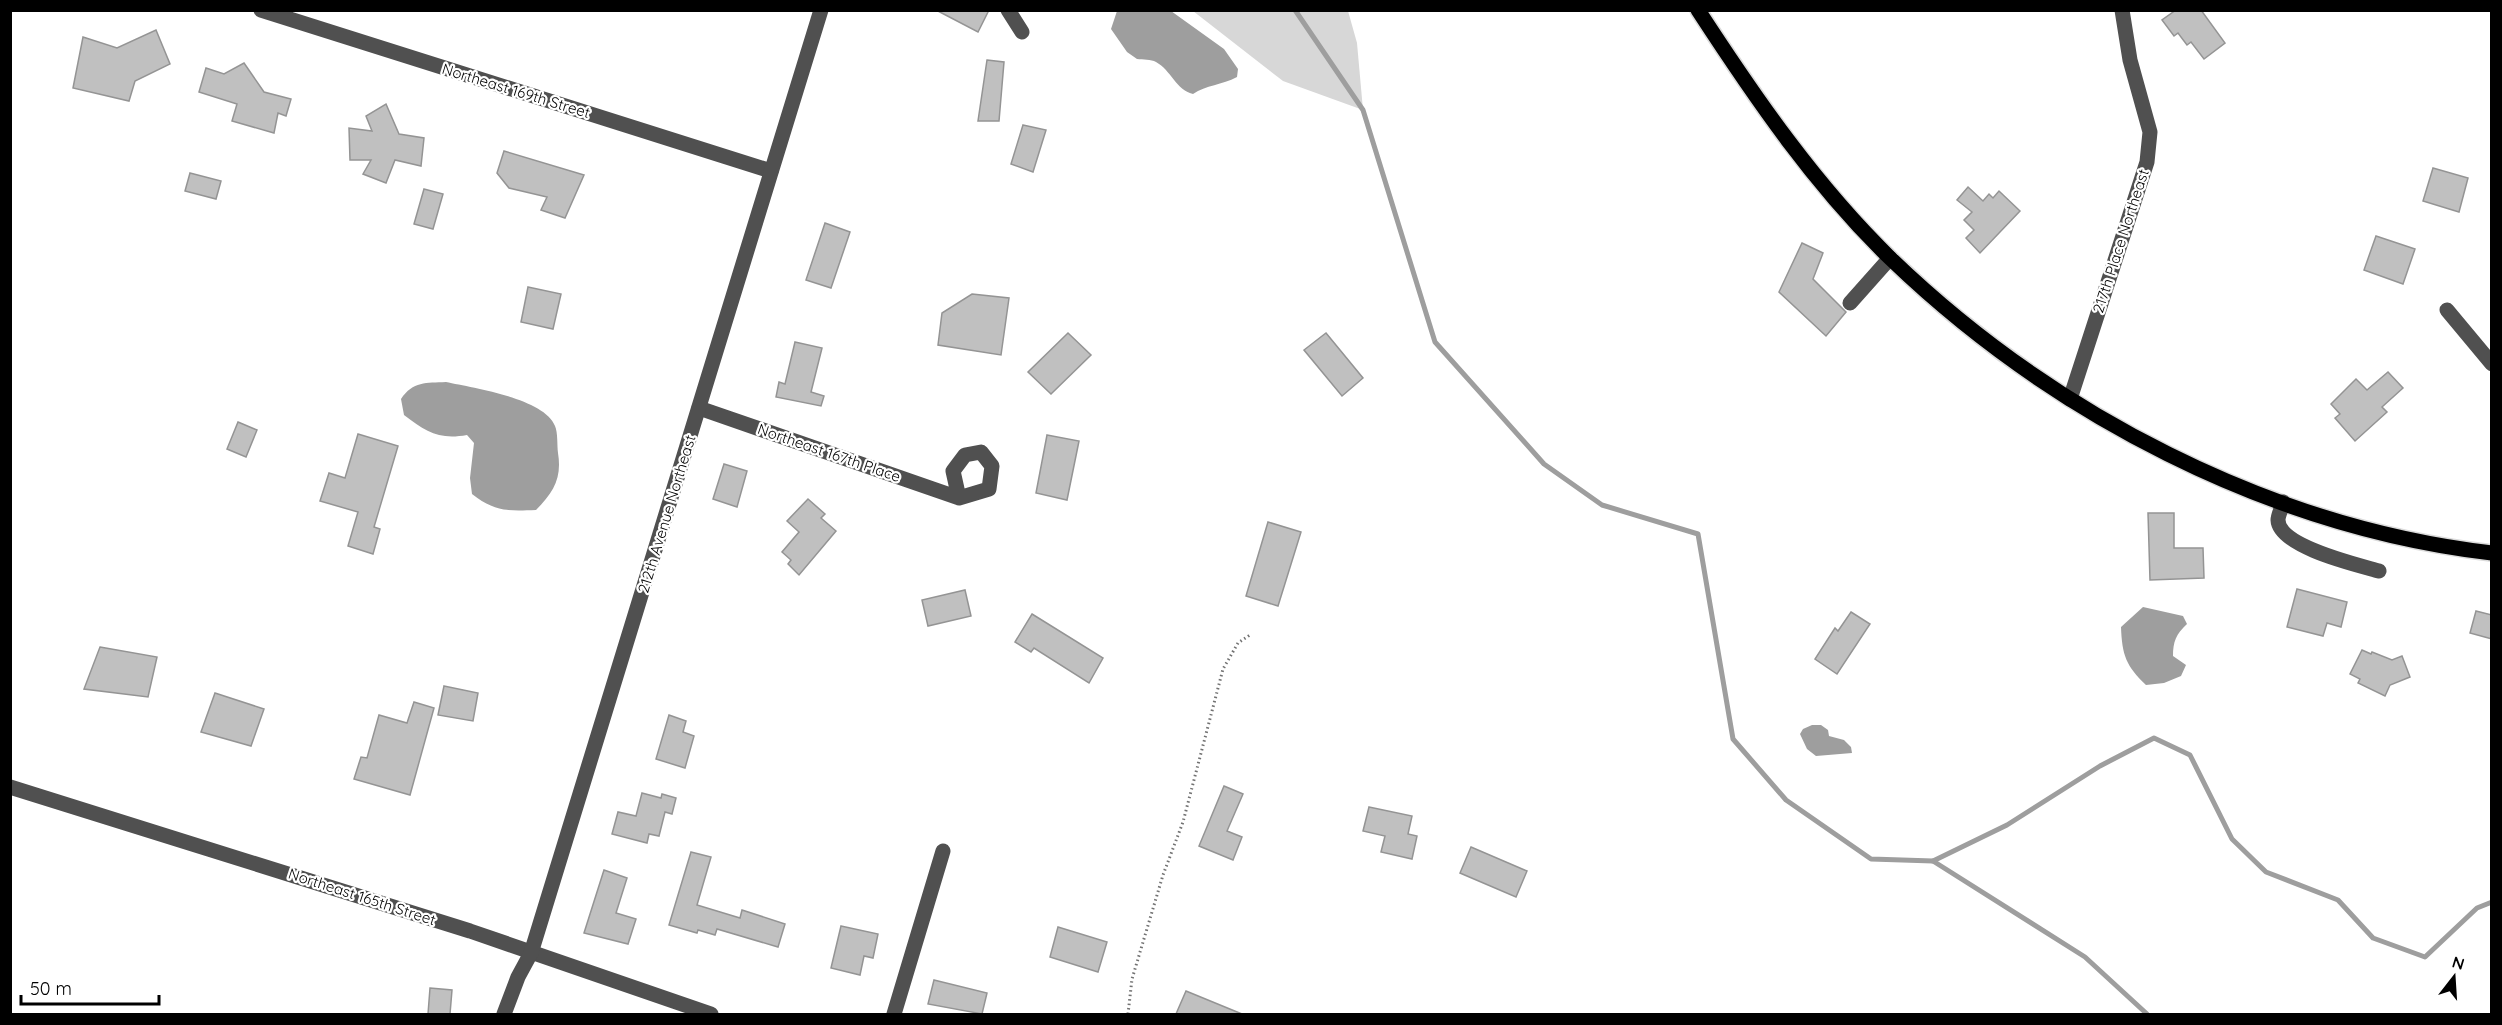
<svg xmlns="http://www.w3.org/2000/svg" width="2502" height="1025" viewBox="0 0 2502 1025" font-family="Quicksand,sans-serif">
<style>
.green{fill:#d7d7d7}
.water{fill:#9e9e9e}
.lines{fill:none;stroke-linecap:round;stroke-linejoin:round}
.stream{stroke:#9e9e9e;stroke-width:5}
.building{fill:#c0c0c0;stroke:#949494;stroke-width:1.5}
.major-casing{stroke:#dbdbdb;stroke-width:18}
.path{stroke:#727272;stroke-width:3;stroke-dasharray:1.5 3;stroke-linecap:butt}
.minor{stroke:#505050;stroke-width:15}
.major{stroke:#000;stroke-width:15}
.labels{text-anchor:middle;stroke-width:4.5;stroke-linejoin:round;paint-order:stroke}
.street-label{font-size:15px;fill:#000;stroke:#fff}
</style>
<rect width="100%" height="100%" fill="#fff"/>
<polygon class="green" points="1193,11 1348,11 1357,43 1363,110 1283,81"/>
<g class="water">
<path d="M1117 11H1171L1224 49 1238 69 1237 77C1222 85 1206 85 1193 94 1176 90 1171 70 1156 62 1151 59 1143 60 1137 59L1127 52 1111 29Z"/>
<path d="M446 382C473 388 544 398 555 426 558 433 557 445 558 453 562 478 554 492 536 510 508 511 495 512 472 494L470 478 474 443 467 435C439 440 426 432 404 415L401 399C413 381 426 383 446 382Z"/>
<path d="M2143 607 2183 616 2187 624C2176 634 2173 642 2173 656L2186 665 2181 676 2164 683 2146 685C2126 666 2122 655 2121 627Z"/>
<polygon points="1812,725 1821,725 1828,730 1829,736 1844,740 1851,747 1852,753 1816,756 1807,749 1800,734 1803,729"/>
</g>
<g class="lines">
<g class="stream">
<polyline points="1295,10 1363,110 1435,342 1544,464 1602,505 1698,534 1733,739 1786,800 1871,859 1933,861 2085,957 2147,1014"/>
<polyline points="1933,861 2007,825 2100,766 2154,738 2190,755 2232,839 2266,872 2338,900 2373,938 2425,957 2477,908 2492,902"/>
</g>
</g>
<g class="building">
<polygon points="936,10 989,10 978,32"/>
<polygon points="2176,10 2201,10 2225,43 2204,59 2191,42 2187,45 2178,33 2174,36 2162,20"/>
<polygon points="156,30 170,64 135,81 129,101 73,88 83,37 117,48"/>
<polygon points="987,60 1004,62 999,121 978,121"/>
<polygon points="244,63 264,92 291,99 286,116 278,113 274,133 232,121 237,104 199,92 206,68 224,74"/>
<polygon points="386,104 399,134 424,138 421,166 395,160 386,183 363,174 371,160 350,160 349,128 372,131 366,116"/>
<polygon points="1023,125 1046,130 1033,172 1011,164"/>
<polygon points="504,151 584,175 565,218 541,210 547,197 509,188 497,173"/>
<polygon points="2433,168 2468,178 2459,212 2423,201"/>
<polygon points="190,173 221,181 216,199 185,191"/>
<polygon points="1968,187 1983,201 1989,194 1993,198 1999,191 2020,211 1980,253 1966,238 1974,230 1964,220 1972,212 1957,200"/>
<polygon points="424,189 443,194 433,229 414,224"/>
<polygon points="825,223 850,232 831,288 806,280"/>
<polygon points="2376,236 2415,249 2403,284 2364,270"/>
<polygon points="1802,243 1823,253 1813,279 1846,312 1826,336 1779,292"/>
<polygon points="528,287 561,294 553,329 521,322"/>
<polygon points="972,294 1009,298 1001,355 938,345 942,313"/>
<polygon points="1068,333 1091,355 1051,394 1028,372"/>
<polygon points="1326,333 1363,378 1342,396 1304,350"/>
<polygon points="795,342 822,348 811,392 824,396 821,406 776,397 779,382 785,384"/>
<polygon points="2388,372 2403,388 2382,407 2387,412 2355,441 2335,418 2340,414 2331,404 2356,379 2367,390"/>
<polygon points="238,422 257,430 246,457 227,449"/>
<polygon points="358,434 398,446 374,527 380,529 373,554 348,546 358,512 320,501 329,473 345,478"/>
<polygon points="1047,435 1079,441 1067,500 1036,493"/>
<polygon points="724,464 747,471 737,507 713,499"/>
<polygon points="808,499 825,514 821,518 836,531 799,575 788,564 791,560 782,552 799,532 787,521"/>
<polygon points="2148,513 2174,513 2174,548 2203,548 2204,578 2150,580"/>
<polygon points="1268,522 1301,532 1278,606 1246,596"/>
<polygon points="2297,589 2347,602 2341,627 2327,623 2323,636 2287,627"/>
<polygon points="965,590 971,616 928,626 922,600"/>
<polygon points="2476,611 2492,615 2492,639 2470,633"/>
<polygon points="1851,612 1870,624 1837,674 1815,659 1835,628 1838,631"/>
<polygon points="1032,614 1103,658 1089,683 1034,648 1031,652 1015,642"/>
<polygon points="100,647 157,657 148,697 84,689"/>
<polygon points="2362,650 2371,654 2372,652 2392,660 2402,656 2410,677 2390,685 2385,696 2358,683 2360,679 2350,674"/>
<polygon points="444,686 478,693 473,721 438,715"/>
<polygon points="215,693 264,709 251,746 201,732"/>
<polygon points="414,702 434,708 410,795 354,779 361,757 367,758 379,715 407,723"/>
<polygon points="669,715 686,721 683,732 694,736 685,768 656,759"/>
<polygon points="1224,786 1243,794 1227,831 1242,837 1233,860 1199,846"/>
<polygon points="642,793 661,798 662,794 676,798 672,814 665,812 659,836 649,834 647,843 612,834 618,812 636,816"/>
<polygon points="1369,807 1412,816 1408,834 1417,836 1412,859 1381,852 1385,836 1363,831"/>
<polygon points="1471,847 1527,871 1516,897 1460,873"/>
<polygon points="691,852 711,857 697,905 740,918 742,910 785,924 778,947 717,929 715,935 698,930 697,933 669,925"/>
<polygon points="604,870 627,878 616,913 636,919 628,944 584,933"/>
<polygon points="841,926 878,934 873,958 864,956 860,975 831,968"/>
<polygon points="1058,927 1107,942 1098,972 1050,957"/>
<polygon points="934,980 987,993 982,1014 928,1004"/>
<polygon points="430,988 452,990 450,1014 428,1014"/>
<polygon points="1186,991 1242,1014 1176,1014"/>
</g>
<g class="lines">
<defs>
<path id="major" d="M1698 10C1756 99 1815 185 1891 259 2051 413 2269 527 2492 553"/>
</defs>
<use href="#major" class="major-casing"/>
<polyline class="path" points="1128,1014 1132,979 1163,875 1183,822 1223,669 1238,643 1250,635"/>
<g class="minor">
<polyline points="261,10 771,171"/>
<polyline points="1008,10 1022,32"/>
<polyline points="1850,303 1890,258"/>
<polyline points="2447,310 2492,364"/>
<polyline points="2070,399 2147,162 2150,132 2130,60 2122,10"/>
<polyline points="699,408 959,498 989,489 992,466 981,452 965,455 953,471 959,498"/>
<path d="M2283 502C2282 508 2278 515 2278 520 2279 547 2358 565 2379 571"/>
<polyline points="10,787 470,931 711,1014"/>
<polyline points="504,1014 518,977 531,953 821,10"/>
<polyline points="894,1014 943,851"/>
</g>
<use href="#major" class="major"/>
</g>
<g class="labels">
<g class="street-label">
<text transform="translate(516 91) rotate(17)" y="5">Northeast 169th Street</text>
<text transform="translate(2121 241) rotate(-72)" y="5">217th Place Northeast</text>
<text transform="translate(829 453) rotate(19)" y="5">Northeast 167th Place</text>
<text transform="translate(667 514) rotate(-73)" y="5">212th Avenue Northeast</text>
<text transform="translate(362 897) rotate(18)" y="5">Northeast 165th Street</text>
</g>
</g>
<rect width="2502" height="1025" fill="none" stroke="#000000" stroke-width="24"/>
<g transform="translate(2454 977) rotate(17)" stroke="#ffffff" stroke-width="4.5" paint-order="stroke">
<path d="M0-4.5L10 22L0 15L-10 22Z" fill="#000000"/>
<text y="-9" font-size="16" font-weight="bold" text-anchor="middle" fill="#000000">N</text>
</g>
<path d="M21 995v9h138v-9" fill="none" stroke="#000000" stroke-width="3"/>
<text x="30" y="995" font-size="18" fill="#000000" stroke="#ffffff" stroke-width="4.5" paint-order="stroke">50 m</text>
</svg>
